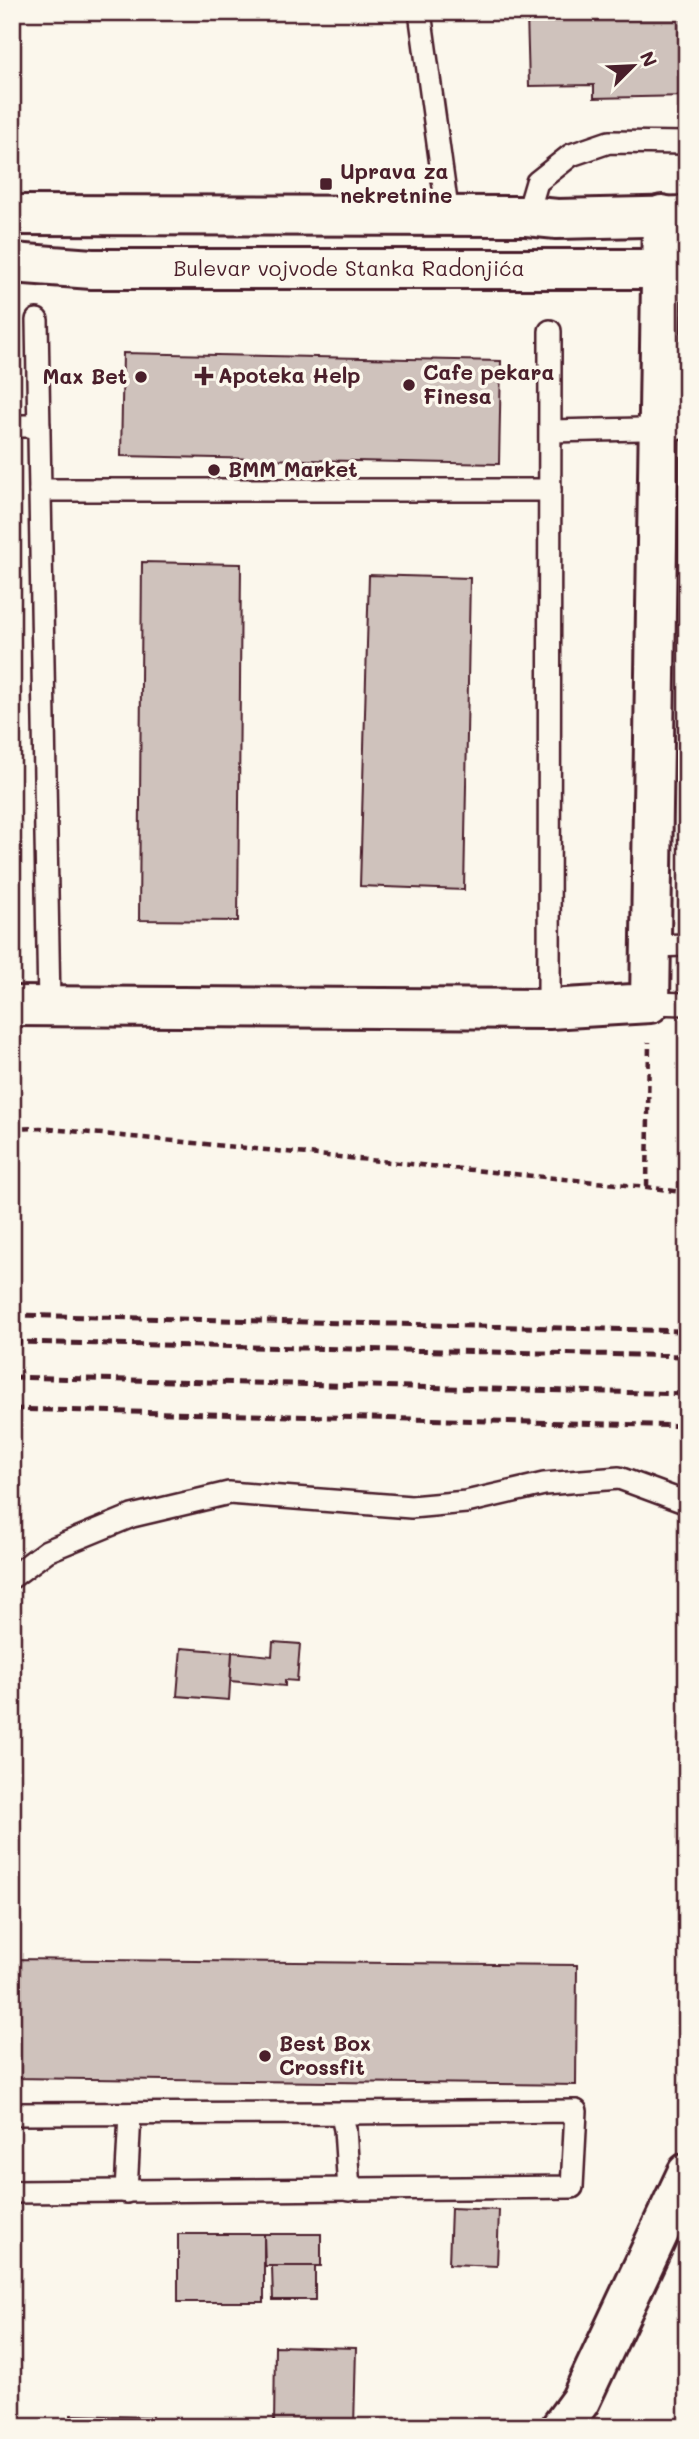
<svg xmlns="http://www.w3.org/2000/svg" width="699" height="2439" viewBox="0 0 699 2439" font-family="Mali,sans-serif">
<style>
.building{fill:#cfc2bc;stroke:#4a1f2b;stroke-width:2}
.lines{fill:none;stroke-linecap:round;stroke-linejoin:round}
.lane-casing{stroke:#4a1f2b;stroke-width:26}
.street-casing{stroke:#4a1f2b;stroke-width:44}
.secondary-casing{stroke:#4a1f2b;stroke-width:44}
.path{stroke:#4a1f2b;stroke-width:4.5;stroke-dasharray:7 5;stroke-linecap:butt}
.lane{stroke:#fbf7ec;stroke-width:21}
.street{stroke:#fbf7ec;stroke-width:38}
.secondary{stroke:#fbf7ec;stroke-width:38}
.rail{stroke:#4a1f2b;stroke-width:5;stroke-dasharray:10 5;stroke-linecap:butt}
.poi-dot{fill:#4a1f2b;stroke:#fbf7ec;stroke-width:2.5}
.labels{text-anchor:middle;stroke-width:7;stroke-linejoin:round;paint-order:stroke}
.poi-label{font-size:21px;font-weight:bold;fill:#4a1f2b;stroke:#fbf7ec;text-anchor:start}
.street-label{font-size:21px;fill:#4a1f2b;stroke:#fbf7ec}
</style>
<rect width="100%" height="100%" fill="#fbf7ec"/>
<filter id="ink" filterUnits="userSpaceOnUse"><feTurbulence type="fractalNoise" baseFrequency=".0143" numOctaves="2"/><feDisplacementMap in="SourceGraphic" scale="14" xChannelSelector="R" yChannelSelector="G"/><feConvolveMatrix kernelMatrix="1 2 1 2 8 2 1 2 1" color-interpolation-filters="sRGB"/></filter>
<g filter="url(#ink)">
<g class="building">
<polygon points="687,12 687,96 594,98 594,85 529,86 527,13"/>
<polygon points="123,353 501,361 499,464 121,456"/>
<polygon points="142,562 241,564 238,921 139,920"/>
<polygon points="369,575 470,578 464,890 360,886"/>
<polygon points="273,1642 300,1644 297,1681 285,1680 285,1686 230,1681 232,1652 272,1656"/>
<polygon points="181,1648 232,1652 229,1700 177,1696"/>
<polygon points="12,1959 577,1965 576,2085 12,2078"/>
<polygon points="451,2208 499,2210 497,2266 449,2264"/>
<rect x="178" y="2234" width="86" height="68"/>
<polygon points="264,2234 321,2234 321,2266 265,2266"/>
<polygon points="272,2266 315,2266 315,2300 273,2300"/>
<polygon points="275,2346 356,2348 354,2427 274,2427"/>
<polygon points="71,2415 152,2417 152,2427 71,2427"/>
</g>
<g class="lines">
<defs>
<g id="lane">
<polyline points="420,12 448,216"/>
<polyline points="527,216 537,182 571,155 609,142 687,143"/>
<polyline points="37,320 49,1006"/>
<polyline points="12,426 39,426"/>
<polyline points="551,431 687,428"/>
<polyline points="40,490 550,490"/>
<polyline points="651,946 687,945"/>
<polyline points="650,1003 687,1004"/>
<polyline points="549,1009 550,331"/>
<polyline points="12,1577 47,1551 132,1516 229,1493 411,1507 466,1502 544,1484 619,1478 687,1503"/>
<polyline points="12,2114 341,2113 345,2129 349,2190"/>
<polyline points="12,2192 572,2187 576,2111 341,2113"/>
<polyline points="126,2192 130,2114"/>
</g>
<polyline id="street" points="12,1006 549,1009 650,1003 662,215"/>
<g id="secondary">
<polyline points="12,215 527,216 557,219 687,216"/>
<polyline points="12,263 92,269 687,269"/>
<polyline points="561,2427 580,2401 687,2173"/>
</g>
</defs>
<use href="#lane" class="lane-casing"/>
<use href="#street" class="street-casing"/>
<use href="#secondary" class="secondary-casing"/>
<g class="path">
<polyline points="12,1129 40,1128 647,1187 687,1193"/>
<polyline points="647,1187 649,1042"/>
</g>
<use href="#lane" class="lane"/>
<use href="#street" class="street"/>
<use href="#secondary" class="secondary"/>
<g class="rail">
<polyline points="12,1315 687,1331"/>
<polyline points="12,1342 687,1356"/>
<polyline points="12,1377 687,1394"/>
<polyline points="12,1409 687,1426"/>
</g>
</g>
</g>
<g class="poi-dot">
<rect x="319" y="177" width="14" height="14" rx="3.5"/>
<path d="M200.5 365.5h7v7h7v7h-7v7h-7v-7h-7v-7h7z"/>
<circle cx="141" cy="377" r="7"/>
<circle cx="409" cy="385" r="7"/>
<circle cx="214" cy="470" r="7"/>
<circle cx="265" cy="2056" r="7"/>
</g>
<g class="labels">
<g class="poi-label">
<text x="340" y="179">Uprava za<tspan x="340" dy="24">nekretnine</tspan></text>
<text x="423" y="380">Cafe pekara<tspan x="423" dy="24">Finesa</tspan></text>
<text x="218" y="383">Apoteka Help</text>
<text x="127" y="384" text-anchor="end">Max Bet</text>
<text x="228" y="477">BMM Market</text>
<text x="279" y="2051">Best Box<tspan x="279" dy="24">Crossfit</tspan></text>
</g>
<g class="street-label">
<text x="349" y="276">Bulevar vojvode Stanka Radonjića</text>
</g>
</g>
<rect width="699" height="2439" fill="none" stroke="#fbf7ec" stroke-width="42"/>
<rect x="21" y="21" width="657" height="2397" fill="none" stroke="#4a1f2b" stroke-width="2.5" filter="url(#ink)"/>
<g transform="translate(633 66) rotate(66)" stroke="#fbf7ec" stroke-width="5" paint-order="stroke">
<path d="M0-5L12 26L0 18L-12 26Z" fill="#4a1f2b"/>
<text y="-10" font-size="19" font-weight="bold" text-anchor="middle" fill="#4a1f2b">N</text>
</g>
</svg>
